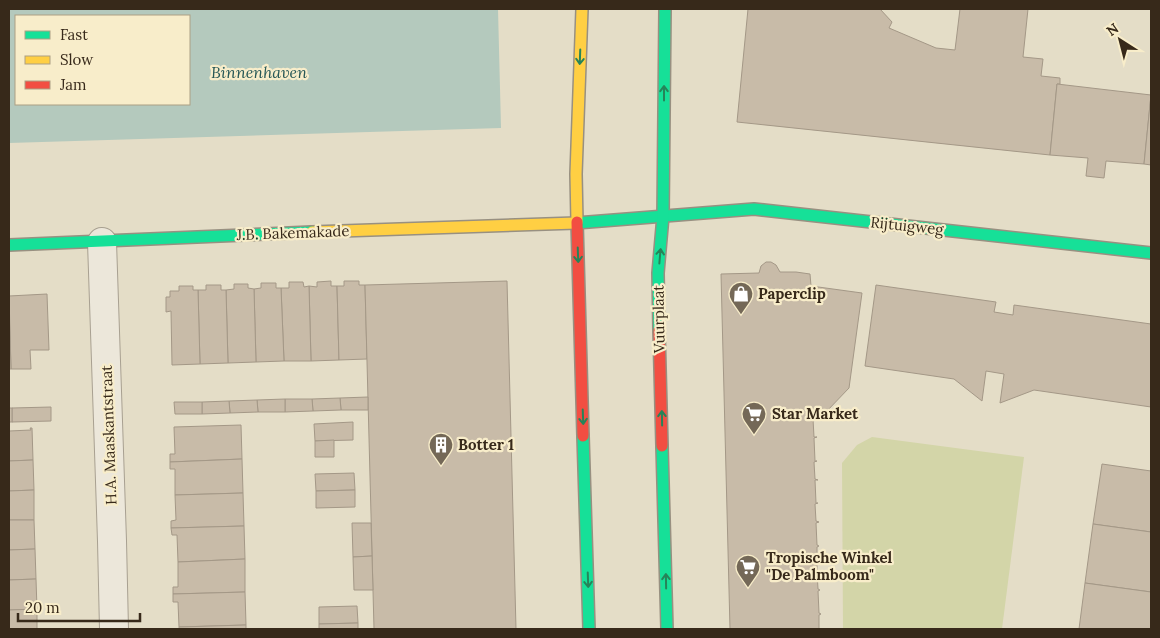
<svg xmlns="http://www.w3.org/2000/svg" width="1160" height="638" viewBox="0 0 1160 638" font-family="Lora,serif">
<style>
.green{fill:#d3d5a8}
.water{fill:#b4c9bd;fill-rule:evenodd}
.building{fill:#c8bba8;stroke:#a49887}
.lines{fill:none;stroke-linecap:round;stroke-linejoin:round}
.street-casing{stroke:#a8a091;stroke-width:30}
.fast-casing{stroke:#989081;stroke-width:14}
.slow-casing{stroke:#989081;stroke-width:14}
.jam-casing{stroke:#989081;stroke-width:14}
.street{stroke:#ece7da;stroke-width:28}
.fast{stroke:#16e098;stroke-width:11}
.slow{stroke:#ffcf43;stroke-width:11}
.jam{stroke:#f24e42;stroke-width:11}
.oneway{stroke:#268459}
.labels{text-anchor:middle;stroke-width:4.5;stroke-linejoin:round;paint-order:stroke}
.street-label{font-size:15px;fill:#37291a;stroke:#f8edca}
.poi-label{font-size:15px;font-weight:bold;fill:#37291a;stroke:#f8edca;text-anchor:start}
.water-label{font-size:16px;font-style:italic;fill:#275857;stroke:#f8edca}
</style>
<rect width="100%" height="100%" fill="#e4ddc7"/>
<polygon class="green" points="872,437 1024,457 1002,629 843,629 842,463 857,445"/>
<path class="water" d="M9 9H498L501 128 9 143ZM16 16H189V104H16Z"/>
<g class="building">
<polygon points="748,9 880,9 892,22 889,28 936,48 955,50 960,9 1028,9 1023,57 1043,59 1041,76 1060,78 1060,84 1057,84 1050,155 737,122"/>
<polygon points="1057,84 1151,95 1144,164 1106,161 1104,178 1086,176 1088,158 1050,155"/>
<polygon points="1151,95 1151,165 1144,164"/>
<polygon points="766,262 771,262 776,265 780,272 796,272 810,274 811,286 862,293 849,388 826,412 826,419 813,419 814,437 817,437 814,438 815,461 817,461 814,462 815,479 818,480 815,480 816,503 818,503 815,504 816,521 819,522 816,523 817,545 819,546 817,547 817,570 820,572 817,572 818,589 820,590 818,591 819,613 821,614 819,615 819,629 730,629 721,274 759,273 761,266"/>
<polygon points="331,281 331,286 337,286 339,360 311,361 309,286 317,287 317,282"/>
<polygon points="344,281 359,281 359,285 365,285 367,359 339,360 337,286 344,286"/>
<polygon points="507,281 516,629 374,629 365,285"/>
<polygon points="289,282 303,282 304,287 309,286 311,361 284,361 281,288 289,288"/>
<polygon points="261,283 276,283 276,288 281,288 284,361 256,362 254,289 261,288"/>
<polygon points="234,284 248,284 248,288 254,289 256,362 228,363 226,290 234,289"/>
<polygon points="206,285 221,285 221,290 226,290 228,363 200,364 198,290 206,290"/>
<polygon points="876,285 996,302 994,312 1013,315 1014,305 1151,324 1151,407 1034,390 1000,403 1004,374 986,371 982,401 954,379 865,366"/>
<polygon points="179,286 193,286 193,290 198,290 200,364 172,365 171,311 166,312 166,297 170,297 170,291 179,291"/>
<polygon points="47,294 49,350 30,350 31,369 11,369 9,296"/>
<polygon points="9,308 11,369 9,369"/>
<polygon points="368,397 368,410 341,410 340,398"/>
<polygon points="340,398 341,410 313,411 312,399"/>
<polygon points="285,399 312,399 313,411 285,412"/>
<polygon points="285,399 285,412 258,412 257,400"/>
<polygon points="257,400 258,412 230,413 229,401"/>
<polygon points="229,401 230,413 202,414 202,402"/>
<polygon points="174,402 202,402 202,414 175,414"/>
<polygon points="51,407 51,421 12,422 12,408"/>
<rect x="9" y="408" width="3" height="14"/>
<polygon points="353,422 353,440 315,441 314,424"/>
<polygon points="241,425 242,459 170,462 170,454 175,454 174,427"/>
<polygon points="30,428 32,428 33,460 9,461 9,431 31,430"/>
<polygon points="334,440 334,457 315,457 315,441"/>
<polygon points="242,459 243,493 175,495 175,469 170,469 170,462"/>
<polygon points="33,460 34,490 9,491 9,461"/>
<polygon points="1102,464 1151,471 1151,532 1093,524"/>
<polygon points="354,473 355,490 316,491 315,474"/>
<polygon points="34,490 34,520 9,520 9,491"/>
<polygon points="355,490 355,507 316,508 316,491"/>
<polygon points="243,493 244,526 171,528 171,521 176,520 175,495"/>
<polygon points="9,520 34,520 35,549 9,550"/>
<polygon points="352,523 371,523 372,556 353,557"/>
<polygon points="1093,524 1151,532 1151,592 1085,583"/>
<polygon points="244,526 245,559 178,562 177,535 172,535 171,528"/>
<polygon points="35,549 36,579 9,580 9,550"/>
<polygon points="372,556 373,590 354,590 353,557"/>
<polygon points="245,559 245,592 173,594 173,587 178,587 178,562"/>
<polygon points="36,579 37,609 9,610 9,580"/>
<polygon points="1085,583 1151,592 1151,629 1079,629"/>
<polygon points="245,592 246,625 179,627 178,602 173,602 173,594"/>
<polygon points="357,606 358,623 319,624 319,607"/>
<polygon points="37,609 37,629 9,629 9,610"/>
<polygon points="358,623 358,629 319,629 319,624"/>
<polygon points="246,625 246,629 179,629 179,627"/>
</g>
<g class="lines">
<defs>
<polyline id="street" points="102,242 112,541 114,629"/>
<g id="fast">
<polyline points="576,223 754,209 1151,253"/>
<polyline points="9,245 312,232"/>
<polyline points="659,330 658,273 663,216 665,9"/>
<polyline points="583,436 589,629"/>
<polyline points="662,446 667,629"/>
</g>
<g id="slow">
<polyline points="577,222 576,174 582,9"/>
<polyline points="312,232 576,223"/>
</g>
<g id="jam">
<polyline points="577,222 583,436"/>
<polyline points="659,330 662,446"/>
</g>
</defs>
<use href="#street" class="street-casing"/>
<use href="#fast" class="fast-casing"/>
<use href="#slow" class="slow-casing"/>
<use href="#jam" class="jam-casing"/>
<use href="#street" class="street"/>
<use href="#fast" class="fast"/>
<use href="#slow" class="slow"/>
<use href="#jam" class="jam"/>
</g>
<defs><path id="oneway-shaft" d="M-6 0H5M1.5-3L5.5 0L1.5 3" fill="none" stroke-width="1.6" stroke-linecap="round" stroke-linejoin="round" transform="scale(1.25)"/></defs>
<g class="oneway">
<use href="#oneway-shaft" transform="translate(580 57) rotate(92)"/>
<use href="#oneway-shaft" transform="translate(664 93) rotate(-90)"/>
<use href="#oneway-shaft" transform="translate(578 255) rotate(88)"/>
<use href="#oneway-shaft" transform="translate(660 256) rotate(-85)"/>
<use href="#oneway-shaft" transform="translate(583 417) rotate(88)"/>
<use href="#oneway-shaft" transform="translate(662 418) rotate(-91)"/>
<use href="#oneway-shaft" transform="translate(588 580) rotate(88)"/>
<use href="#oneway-shaft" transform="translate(666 581) rotate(-91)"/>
</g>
<defs>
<symbol id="shop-pin" viewBox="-11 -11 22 30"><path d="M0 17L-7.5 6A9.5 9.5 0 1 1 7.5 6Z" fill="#746857" stroke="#f8edca"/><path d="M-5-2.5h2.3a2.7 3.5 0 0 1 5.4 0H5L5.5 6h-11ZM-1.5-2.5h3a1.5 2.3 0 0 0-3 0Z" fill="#fff"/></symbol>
<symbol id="supermarket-pin" viewBox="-11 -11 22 30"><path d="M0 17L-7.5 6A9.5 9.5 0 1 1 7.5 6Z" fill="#746857" stroke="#f8edca"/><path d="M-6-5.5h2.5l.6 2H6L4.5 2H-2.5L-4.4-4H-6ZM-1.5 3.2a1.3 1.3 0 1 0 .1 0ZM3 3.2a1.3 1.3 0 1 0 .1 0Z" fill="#fff"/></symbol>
<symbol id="building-pin" viewBox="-11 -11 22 30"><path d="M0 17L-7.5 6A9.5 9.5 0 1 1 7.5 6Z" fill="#746857" stroke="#f8edca"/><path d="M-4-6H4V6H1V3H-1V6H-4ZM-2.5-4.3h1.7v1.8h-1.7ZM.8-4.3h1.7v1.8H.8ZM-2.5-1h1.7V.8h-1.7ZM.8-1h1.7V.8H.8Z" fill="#fff"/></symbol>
</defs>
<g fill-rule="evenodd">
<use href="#shop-pin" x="727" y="280" width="28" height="38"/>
<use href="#supermarket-pin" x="740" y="400" width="28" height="38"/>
<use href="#building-pin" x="427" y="431" width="28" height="38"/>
<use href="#supermarket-pin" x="734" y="553" width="28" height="38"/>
</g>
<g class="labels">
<g class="street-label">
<text transform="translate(907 226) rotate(6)" y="5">Rijtuigweg</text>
<text transform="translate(293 233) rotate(-2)" y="5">J.B. Bakemakade</text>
<text transform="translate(659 319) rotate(-91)" y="5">Vuurplaat</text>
<text transform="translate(109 435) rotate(-92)" y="5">H.A. Maaskantstraat</text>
</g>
<g class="poi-label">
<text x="758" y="299">Paperclip</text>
<text x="772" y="419">Star Market</text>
<text x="458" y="450">Botter 1</text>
<text x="766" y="563">Tropische Winkel<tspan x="766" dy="17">"De Palmboom"</tspan></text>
</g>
<g class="water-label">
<text x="259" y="78">Binnenhaven</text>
</g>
</g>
<rect width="1160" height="638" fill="none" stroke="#37291a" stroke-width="20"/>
<rect x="15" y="15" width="175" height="90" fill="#f8edca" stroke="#ab9f84"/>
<rect x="25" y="31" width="25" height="8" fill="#16e098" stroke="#ab9f84"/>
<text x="60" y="40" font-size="15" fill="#37291a">Fast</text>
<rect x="25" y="56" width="25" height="8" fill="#ffcf43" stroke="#ab9f84"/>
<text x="60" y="65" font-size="15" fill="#37291a">Slow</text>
<rect x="25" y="81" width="25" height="8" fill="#f24e42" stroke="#ab9f84"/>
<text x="60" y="90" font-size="15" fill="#37291a">Jam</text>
<g transform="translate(1120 40) rotate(324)" stroke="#f8edca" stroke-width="4" paint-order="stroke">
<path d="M0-4L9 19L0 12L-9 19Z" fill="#37291a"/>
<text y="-8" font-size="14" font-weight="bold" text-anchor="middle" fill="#37291a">N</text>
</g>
<path d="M18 613v8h122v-8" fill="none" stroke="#37291a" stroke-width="2.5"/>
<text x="25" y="613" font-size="15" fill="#37291a" stroke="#f8edca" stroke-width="4" paint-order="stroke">20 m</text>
</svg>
